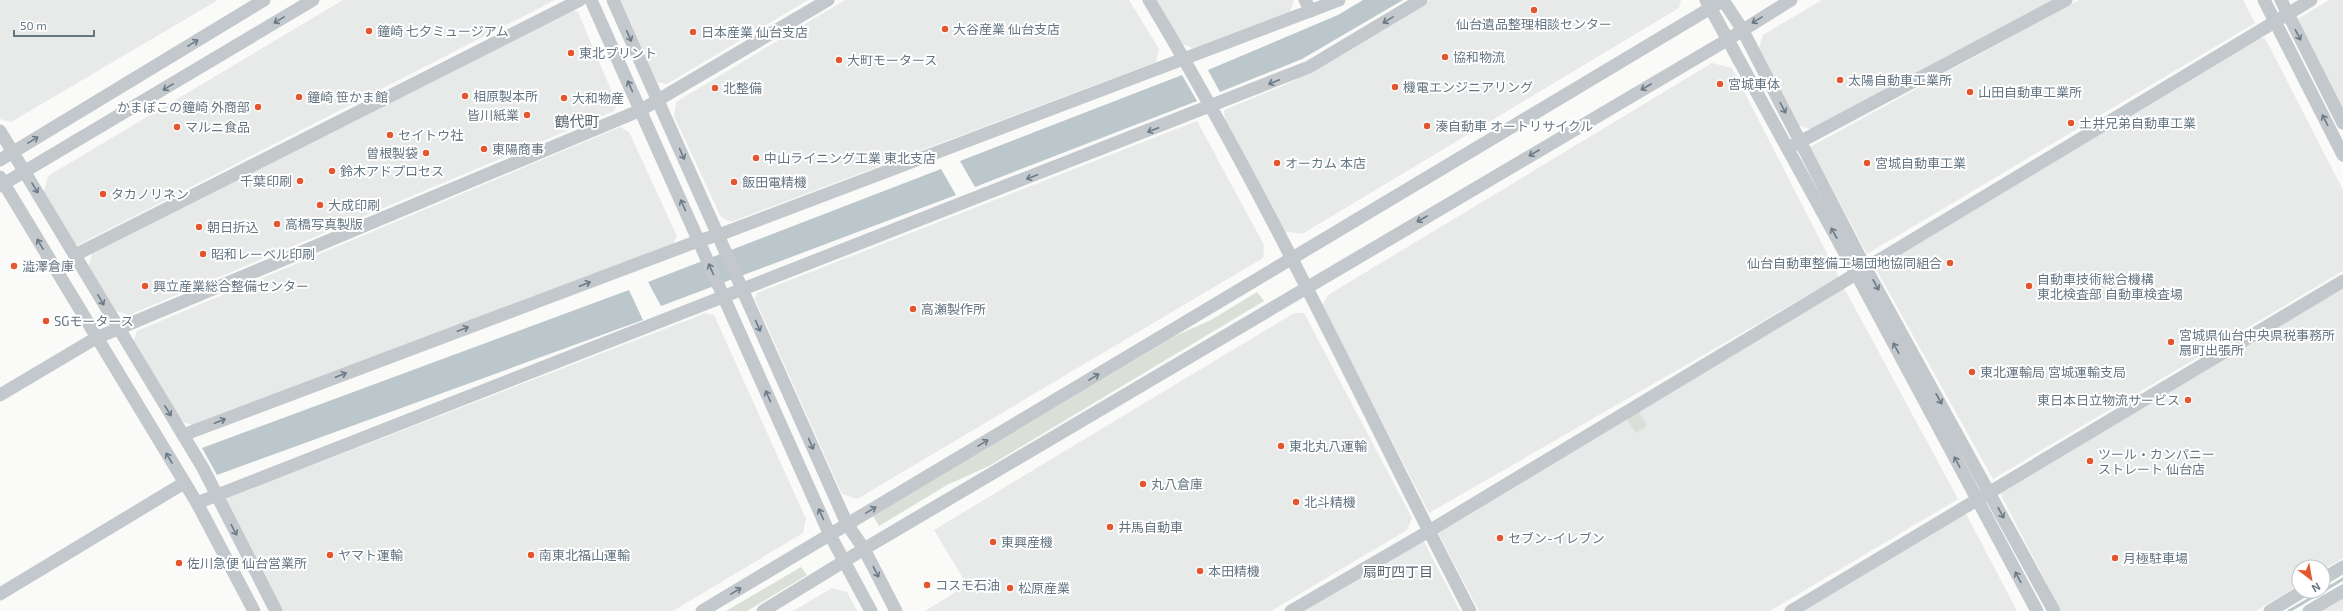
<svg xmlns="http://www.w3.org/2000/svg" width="2343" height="611" viewBox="0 0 2343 611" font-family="'Exo 2','Noto Sans JP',sans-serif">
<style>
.built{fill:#e8e9e9}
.green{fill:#dadfd7}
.water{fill:#bbc7cb}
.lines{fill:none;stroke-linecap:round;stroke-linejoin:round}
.stream{stroke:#bbc7cb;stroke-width:3}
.minor{stroke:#c3c8cc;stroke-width:13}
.oneway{stroke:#6a7a87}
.poi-dot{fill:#e4572e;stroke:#fff;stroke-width:1.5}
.labels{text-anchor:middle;stroke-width:4;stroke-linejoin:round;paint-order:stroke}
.poi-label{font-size:13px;fill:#657683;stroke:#fff;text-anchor:start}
.neighbourhood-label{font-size:14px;fill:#57646e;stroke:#fff}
.quarter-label{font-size:15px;fill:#57646e;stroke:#fff}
</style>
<rect width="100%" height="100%" fill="#fafaf8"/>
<g class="built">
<polygon points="0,0 218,0 11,122 0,119"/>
<polygon points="343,0 555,0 78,245 71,242 43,195 48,176"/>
<polygon points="620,0 808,0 667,84 657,82"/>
<polygon points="845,0 1129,0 1159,49 1156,62 731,222 721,217 674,116 676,102"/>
<polygon points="1155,0 1294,0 1290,12 1193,48 1182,44"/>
<polygon points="1430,0 1681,0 1679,8 1302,234 1281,231 1225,122 1224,110 1290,83"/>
<polygon points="1822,0 2053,0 1813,130 1798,125 1758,51 1763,35"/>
<polygon points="2079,0 2243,0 2255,23 1867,254 1810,147"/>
<polygon points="2329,0 2343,0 2343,112 2296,20"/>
<polygon points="571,10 578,12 617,104 614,111 129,315 113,310 88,268 92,254"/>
<polygon points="2265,38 2343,190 2343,271 1993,479 1876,269 2253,39"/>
<polygon points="1712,63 1732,68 1839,277 1429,513 1322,305 1328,295"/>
<polygon points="1197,121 1264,245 1263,258 857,499 842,494 755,299 757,293"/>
<polygon points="620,127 629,132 677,236 672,246 195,426 178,420 132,345 137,331"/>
<polygon points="1843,286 1958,499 1770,611 1479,611 1438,533 1442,525"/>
<polygon points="2343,286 2343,558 2323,570 2323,567 2299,567 2299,585 2256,611 2061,611 1999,491"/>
<polygon points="706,313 714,315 806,519 803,533 673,611 278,611 225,499"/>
<polygon points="1294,313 1304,313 1412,518 1407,530 1271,611 925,611 967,585 934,530"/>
<polygon points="1965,512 2017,611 1799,611"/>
<polygon points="1423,540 1460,611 1298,611"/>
<polygon points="832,588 847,592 857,611 793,611"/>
<polygon points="2343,596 2343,611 2318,611"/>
</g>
<g class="green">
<polygon points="1257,292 1264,301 989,466 947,485 879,526 873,516 1175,336 1211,320"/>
<polygon points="1638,410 1647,426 1636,433 1626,418"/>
<polygon points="801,567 807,575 747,611 726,611"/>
</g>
<g class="water">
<polygon points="1363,0 1403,0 1302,59 1220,92 1208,70 1338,15"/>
<polygon points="1182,75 1197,101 975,187 960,161"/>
<polygon points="941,169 956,195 661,306 648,282"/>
<polygon points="629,290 643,320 217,475 202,448"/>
</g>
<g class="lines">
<g class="stream">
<polyline points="2323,591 2343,579"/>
<polyline points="2289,611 2323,591"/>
</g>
<g class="minor">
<polyline points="591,0 830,535 871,611"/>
<polyline points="613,0 847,524 864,549 896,611"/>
<path d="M1149 0C1252 171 1339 352 1429 531L1291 611"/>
<polyline points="1305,0 1311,11"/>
<polyline points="1706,0 1857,275 2037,611"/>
<polyline points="1723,0 1742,29 1866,269 2054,611"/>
<polyline points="2264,0 2343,155"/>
<polyline points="2281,0 2343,123"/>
<polyline points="0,131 203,468 276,611"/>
<polyline points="1792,146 2066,0"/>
<polyline points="0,160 264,0"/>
<polyline points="0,177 197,503 254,611"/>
<polyline points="0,186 313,0"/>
<polyline points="75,255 580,0"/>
<polyline points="0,395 96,338 641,110 828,0"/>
<polyline points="183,435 698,241 724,233 1339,0"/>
<polyline points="197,503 1309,67 1421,0"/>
<polyline points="2323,579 2343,567"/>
<polyline points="0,594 184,483"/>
<polyline points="702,611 1724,0"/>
<polyline points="763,611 864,549 1727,40 1791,0"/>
<polyline points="1470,611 1429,531 2311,0"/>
<polyline points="1791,611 2343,281"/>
<polyline points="2270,611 2303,591"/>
<polyline points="2309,611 2343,591"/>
</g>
</g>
<defs><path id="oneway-shaft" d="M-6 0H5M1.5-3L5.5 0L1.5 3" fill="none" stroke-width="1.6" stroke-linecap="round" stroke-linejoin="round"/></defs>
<g class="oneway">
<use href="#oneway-shaft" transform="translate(279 20) rotate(149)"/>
<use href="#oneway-shaft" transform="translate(1388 20) rotate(149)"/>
<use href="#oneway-shaft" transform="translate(1757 20) rotate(149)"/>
<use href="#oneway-shaft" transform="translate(2298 35) rotate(63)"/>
<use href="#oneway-shaft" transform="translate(629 36) rotate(66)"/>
<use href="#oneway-shaft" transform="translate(193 43) rotate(-31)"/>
<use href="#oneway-shaft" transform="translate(1274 82) rotate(158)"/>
<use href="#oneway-shaft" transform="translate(630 86) rotate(-114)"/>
<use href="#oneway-shaft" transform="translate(168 87) rotate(149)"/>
<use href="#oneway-shaft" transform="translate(1646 87) rotate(150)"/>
<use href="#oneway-shaft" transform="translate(1783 108) rotate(62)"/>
<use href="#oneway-shaft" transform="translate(2325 120) rotate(-117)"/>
<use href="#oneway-shaft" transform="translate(1153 130) rotate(159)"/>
<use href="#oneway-shaft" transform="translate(33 140) rotate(-31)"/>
<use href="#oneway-shaft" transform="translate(1534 153) rotate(150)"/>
<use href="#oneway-shaft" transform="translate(682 154) rotate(66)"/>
<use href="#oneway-shaft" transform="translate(1032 177) rotate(159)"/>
<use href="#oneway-shaft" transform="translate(35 188) rotate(59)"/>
<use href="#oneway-shaft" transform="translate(683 205) rotate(-114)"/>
<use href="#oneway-shaft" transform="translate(1422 219) rotate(150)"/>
<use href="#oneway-shaft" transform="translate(1834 233) rotate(-119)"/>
<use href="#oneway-shaft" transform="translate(40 244) rotate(-120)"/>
<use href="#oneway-shaft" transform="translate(711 269) rotate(-114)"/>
<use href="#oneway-shaft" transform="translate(585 284) rotate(-21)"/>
<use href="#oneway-shaft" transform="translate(1876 285) rotate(61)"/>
<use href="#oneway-shaft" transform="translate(101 300) rotate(60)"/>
<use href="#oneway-shaft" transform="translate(758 326) rotate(66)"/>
<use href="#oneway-shaft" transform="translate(463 329) rotate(-21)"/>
<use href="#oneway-shaft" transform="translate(1896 348) rotate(-118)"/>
<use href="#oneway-shaft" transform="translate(341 375) rotate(-21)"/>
<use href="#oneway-shaft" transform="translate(1094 377) rotate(-31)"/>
<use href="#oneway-shaft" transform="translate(768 396) rotate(-114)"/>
<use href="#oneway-shaft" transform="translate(1939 399) rotate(61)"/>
<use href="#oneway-shaft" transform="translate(168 411) rotate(58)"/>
<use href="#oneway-shaft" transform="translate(220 421) rotate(-21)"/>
<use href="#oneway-shaft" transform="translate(983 443) rotate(-31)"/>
<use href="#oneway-shaft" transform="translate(811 444) rotate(66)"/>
<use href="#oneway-shaft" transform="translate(169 458) rotate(-121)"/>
<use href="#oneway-shaft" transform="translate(1957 462) rotate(-118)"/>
<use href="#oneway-shaft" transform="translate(871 510) rotate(-31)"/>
<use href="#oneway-shaft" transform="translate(2001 513) rotate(62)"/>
<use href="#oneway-shaft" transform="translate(821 514) rotate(-114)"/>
<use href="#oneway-shaft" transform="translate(234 530) rotate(62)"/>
<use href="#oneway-shaft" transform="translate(876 572) rotate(63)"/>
<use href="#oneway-shaft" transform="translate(2018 577) rotate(-118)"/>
<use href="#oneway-shaft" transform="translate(736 591) rotate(-31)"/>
</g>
<g class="poi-dot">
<circle cx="1534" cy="10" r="4"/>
<circle cx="945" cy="29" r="4"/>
<circle cx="369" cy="31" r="4"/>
<circle cx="693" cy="32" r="4"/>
<circle cx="571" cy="53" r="4"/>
<circle cx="1445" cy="57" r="4"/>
<circle cx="839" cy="60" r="4"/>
<circle cx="1840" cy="80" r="4"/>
<circle cx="1720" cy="84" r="4"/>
<circle cx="1395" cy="87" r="4"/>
<circle cx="715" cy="88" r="4"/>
<circle cx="1970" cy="92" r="4"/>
<circle cx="465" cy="96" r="4"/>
<circle cx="299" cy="97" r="4"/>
<circle cx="564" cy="98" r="4"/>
<circle cx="258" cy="107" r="4"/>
<circle cx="527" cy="115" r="4"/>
<circle cx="2071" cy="123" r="4"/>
<circle cx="1427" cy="126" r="4"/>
<circle cx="177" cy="127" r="4"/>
<circle cx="390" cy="135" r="4"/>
<circle cx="484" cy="149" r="4"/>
<circle cx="426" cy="153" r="4"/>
<circle cx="756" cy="158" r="4"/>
<circle cx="1277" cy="163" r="4"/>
<circle cx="1867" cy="163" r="4"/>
<circle cx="332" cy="171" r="4"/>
<circle cx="300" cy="181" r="4"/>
<circle cx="734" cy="182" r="4"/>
<circle cx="103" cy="194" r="4"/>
<circle cx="320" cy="205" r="4"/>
<circle cx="277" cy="224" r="4"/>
<circle cx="199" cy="227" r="4"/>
<circle cx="203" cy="254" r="4"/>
<circle cx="1950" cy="263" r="4"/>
<circle cx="14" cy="266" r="4"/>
<circle cx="145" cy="286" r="4"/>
<circle cx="2029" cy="286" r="4"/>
<circle cx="913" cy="309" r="4"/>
<circle cx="46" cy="321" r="4"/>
<circle cx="2171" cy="342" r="4"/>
<circle cx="1972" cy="372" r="4"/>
<circle cx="2188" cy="400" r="4"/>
<circle cx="1281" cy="446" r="4"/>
<circle cx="2090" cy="461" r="4"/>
<circle cx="1143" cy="484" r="4"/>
<circle cx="1296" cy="502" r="4"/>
<circle cx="1110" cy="527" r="4"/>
<circle cx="1500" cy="538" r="4"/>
<circle cx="993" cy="542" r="4"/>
<circle cx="330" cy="555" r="4"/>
<circle cx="531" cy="555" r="4"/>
<circle cx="2115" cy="558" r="4"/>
<circle cx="179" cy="563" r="4"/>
<circle cx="1200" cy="571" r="4"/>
<circle cx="927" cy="585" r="4"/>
<circle cx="1010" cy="588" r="4"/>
</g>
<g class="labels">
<g class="poi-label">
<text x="1534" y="29" text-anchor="middle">仙台遺品整理相談センター</text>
<text x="953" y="34">大谷産業 仙台支店</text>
<text x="377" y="36">鐘崎 七夕ミュージアム</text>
<text x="701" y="37">日本産業 仙台支店</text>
<text x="579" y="58">東北プリント</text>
<text x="1453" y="62">協和物流</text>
<text x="847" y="65">大町モータース</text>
<text x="1848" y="85">太陽自動車工業所</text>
<text x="1728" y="89">宮城車体</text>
<text x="1403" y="92">機電エンジニアリング</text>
<text x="723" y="93">北整備</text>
<text x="1978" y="97">山田自動車工業所</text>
<text x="473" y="101">相原製本所</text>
<text x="307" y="102">鐘崎 笹かま館</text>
<text x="572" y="103">大和物産</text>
<text x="250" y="112" text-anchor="end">かまぼこの鐘崎 外商部</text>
<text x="519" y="120" text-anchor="end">皆川紙業</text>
<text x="2079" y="128">土井兄弟自動車工業</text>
<text x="1435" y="131">湊自動車 オートリサイクル</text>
<text x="185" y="132">マルニ食品</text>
<text x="398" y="140">セイトウ社</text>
<text x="492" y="154">東陽商事</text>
<text x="418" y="158" text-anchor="end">曽根製袋</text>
<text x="764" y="163">中山ライニング工業 東北支店</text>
<text x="1285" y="168">オーカム 本店</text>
<text x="1875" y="168">宮城自動車工業</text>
<text x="340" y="176">鈴木アドプロセス</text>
<text x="292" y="186" text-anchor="end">千葉印刷</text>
<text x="742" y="187">飯田電精機</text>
<text x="111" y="199">タカノリネン</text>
<text x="328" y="210">大成印刷</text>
<text x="285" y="229">高橋写真製版</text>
<text x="207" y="232">朝日折込</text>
<text x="211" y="259">昭和レーベル印刷</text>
<text x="1942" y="268" text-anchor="end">仙台自動車整備工場団地協同組合</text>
<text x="22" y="271">澁澤倉庫</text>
<text x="2037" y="284">自動車技術総合機構<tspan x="2037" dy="15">東北検査部 自動車検査場</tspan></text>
<text x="153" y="291">興立産業総合整備センター</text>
<text x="921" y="314">高瀬製作所</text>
<text x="54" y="326">SGモータース</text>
<text x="2179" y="340">宮城県仙台中央県税事務所<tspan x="2179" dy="15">扇町出張所</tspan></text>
<text x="1980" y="377">東北運輸局 宮城運輸支局</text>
<text x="2180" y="405" text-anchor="end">東日本日立物流サービス</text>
<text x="1289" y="451">東北丸八運輸</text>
<text x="2098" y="459">ツール・カンパニー<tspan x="2098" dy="15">ストレート 仙台店</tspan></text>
<text x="1151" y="489">丸八倉庫</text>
<text x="1304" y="507">北斗精機</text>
<text x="1118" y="532">井馬自動車</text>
<text x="1508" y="543">セブン-イレブン</text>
<text x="1001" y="547">東興産機</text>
<text x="338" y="560">ヤマト運輸</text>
<text x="539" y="560">南東北福山運輸</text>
<text x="2123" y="563">月極駐車場</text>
<text x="187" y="568">佐川急便 仙台営業所</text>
<text x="1208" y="576">本田精機</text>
<text x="935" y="590">コスモ石油</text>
<text x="1018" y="593">松原産業</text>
</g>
<g class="neighbourhood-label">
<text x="1398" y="577">扇町四丁目</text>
</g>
<g class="quarter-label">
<text x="577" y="127">鶴代町</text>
</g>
</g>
<g transform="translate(2311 579) rotate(149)"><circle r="19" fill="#ffffff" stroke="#c1c8cd"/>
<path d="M0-3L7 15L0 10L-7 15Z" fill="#e4572e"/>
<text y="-6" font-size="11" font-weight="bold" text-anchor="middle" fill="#657683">N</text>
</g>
<path d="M14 30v6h80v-6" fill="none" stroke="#657683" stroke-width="2"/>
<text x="20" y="30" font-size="12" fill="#657683" stroke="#ffffff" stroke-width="3" paint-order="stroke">50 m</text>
</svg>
